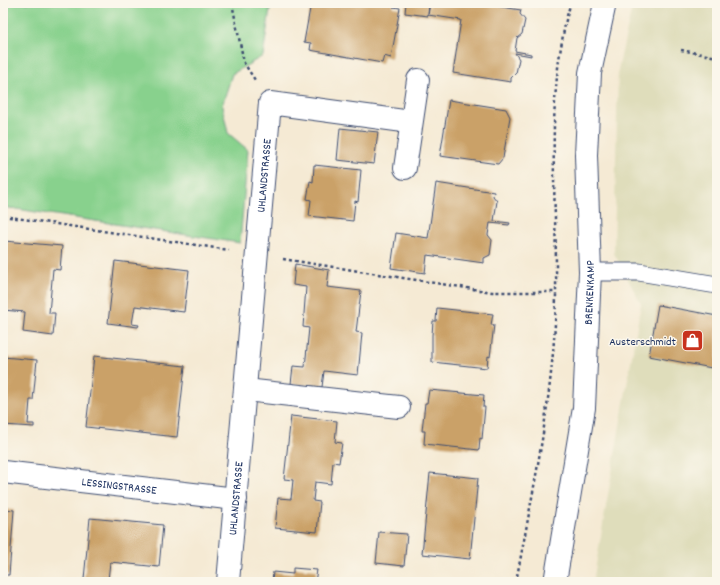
<svg xmlns="http://www.w3.org/2000/svg" width="720" height="585" viewBox="0 0 720 585" font-family="Dekko,sans-serif">
<style>
.built{fill:#dfddbb}
.green{fill:#88d18d;stroke:#528076}
.building{fill:#caa167}
.lines{fill:none;stroke-linecap:round;stroke-linejoin:round}
.service-casing{stroke:#3c4b70;stroke-width:19}
.minor-casing{stroke:#3c4b70;stroke-width:24}
.path{stroke:#3c4b70;stroke-width:2.5;stroke-dasharray:3 3;stroke-linecap:butt}
.service{stroke:#fff;stroke-width:17}
.minor{stroke:#fff;stroke-width:22}
.labels{text-anchor:middle;stroke-width:3;stroke-linejoin:round;paint-order:stroke}
.street-label{font-size:12px;fill:#1b2f5e;stroke:#fbf7ec}
.poi-label{font-size:12px;fill:#1b2f5e;stroke:#fbf7ec;text-anchor:end}
</style>
<rect width="100%" height="100%" fill="#fbf7ec"/>
<filter id="ink" filterUnits="userSpaceOnUse"><feTurbulence type="fractalNoise" baseFrequency=".025" numOctaves="2"/><feDisplacementMap in="SourceGraphic" scale="8" xChannelSelector="R" yChannelSelector="G"/><feConvolveMatrix kernelMatrix="1 2 1 2 8 2 1 2 1" color-interpolation-filters="sRGB"/></filter>
<filter id="wash" filterUnits="userSpaceOnUse"><feTurbulence type="fractalNoise" baseFrequency=".012" numOctaves="4" result="noise"/><feDisplacementMap in="SourceGraphic" scale="16" xChannelSelector="R" yChannelSelector="G"/><feGaussianBlur stdDeviation="0.9" result="paint"/><feColorMatrix in="noise" values="0 0 0 0 0 0 0 0 0 0 0 0 0 0 0 0 0 1.4 0 .05"/><feComposite in="paint" operator="in"/></filter>
<g filter="url(#wash)">
<rect width="100%" height="100%" fill="#f5ead4"/>
<polygon class="built" points="633,3 717,3 717,582 593,582 641,304 614,253 618,70"/>
<polygon class="green" points="8,3 271,3 263,56 232,74 222,106 228,133 248,150 240,243 3,207 3,33"/>
<g id="blocks">
<g class="building">
<polygon points="311,3 394,3 393,7 400,8 391,58 384,56 382,63 310,50 311,43 304,42"/>
<polygon points="406,3 429,3 428,16 405,13"/>
<polygon points="430,3 475,3 521,10 520,14 525,20 522,34 517,38 515,51 531,54 531,56 515,53 519,59 516,73 511,78 511,82 453,73 461,20 428,15"/>
<polygon points="449,100 506,109 510,117 503,158 498,164 440,156"/>
<polygon points="340,128 378,132 374,164 337,160"/>
<polygon points="314,165 361,170 358,202 355,201 353,221 309,216 311,200 307,199 310,181 313,182"/>
<polygon points="436,183 494,192 493,196 497,201 494,221 510,223 509,225 490,223 488,235 492,240 490,255 484,258 484,263 427,255 425,273 391,268 396,233 428,238"/>
<polygon points="4,241 62,246 60,270 53,269 49,313 55,313 53,336 23,332 25,312 3,310"/>
<polygon points="115,261 189,270 184,312 135,306 132,324 139,325 138,327 108,323"/>
<polygon points="295,264 329,270 327,287 361,291 356,332 362,333 358,375 324,371 322,387 291,384 293,366 305,367 309,328 303,327 306,287 293,285"/>
<polygon points="658,305 717,316 717,369 649,356"/>
<polygon points="437,308 493,314 491,325 494,325 490,357 488,356 487,368 432,362 432,335 433,321 436,321"/>
<polygon points="94,356 185,366 177,437 86,427"/>
<polygon points="3,357 37,360 33,400 30,400 28,424 34,424 34,427 3,425"/>
<polygon points="429,390 484,395 483,407 485,407 482,439 480,438 479,450 424,444 425,431 422,431 425,403 427,403"/>
<polygon points="291,416 337,421 335,442 342,443 339,463 333,462 331,484 315,482 313,501 320,502 317,532 275,528 278,498 291,499 293,480 284,479"/>
<polygon points="430,473 478,478 470,559 422,554"/>
<polygon points="3,509 14,510 9,575 3,575"/>
<polygon points="90,518 163,525 159,567 110,562 108,580 113,582 84,579"/>
<polygon points="379,532 407,534 404,566 376,563"/>
<polygon points="293,568 317,570 315,582 272,582 273,572 293,574"/>
</g>
</g>
</g>
<g filter="url(#ink)">
<use href="#blocks" fill-opacity="0" stroke="#3c4b70" stroke-width="1"/>
<g class="lines">
<defs>
<polyline id="service" points="590,272 639,272 717,285"/>
<g id="minor">
<polyline points="405,168 418,80"/>
<polyline points="246,390 399,407"/>
<path id="s1" d="M3 472 236 499"/>
<path id="s2" d="M228 582 270 103 411 122"/>
<path id="s3" d="M555 582 584 408 590 272 586 155 590 73 605 3"/>
</g>
</defs>
<use href="#service" class="service-casing"/>
<use href="#minor" class="minor-casing"/>
<g class="path">
<polyline points="232,3 244,63 255,80"/>
<polyline points="681,50 717,57"/>
<polyline points="3,216 229,250"/>
<polyline points="283,259 492,292 556,292"/>
<path d="M516 582C534 486 555 389 556 292 557 212 548 132 560 53 563 36 565 19 571 3"/>
</g>
<use href="#service" class="service"/>
<use href="#minor" class="minor"/>
</g>
</g>
<defs>
<symbol id="shop-square" viewBox="-11 -11 22 22"><rect x="-9" y="-9" width="18" height="18" rx="4" fill="#c8321e" stroke="#fbf7ec"/><path d="M-5-2.5h2.3a2.7 3.5 0 0 1 5.4 0H5L5.5 6h-11ZM-1.5-2.5h3a1.5 2.3 0 0 0-3 0Z" fill="#fff"/></symbol>
</defs>
<g fill-rule="evenodd">
<use href="#shop-square" x="680" y="328" width="25" height="25"/>
</g>
<g class="labels">
<g class="street-label">
<text dy="4" stroke="none"><textPath href="#s2" startOffset="408">UHLANDSTRASSE</textPath></text>
<text dy="4" stroke="none"><textPath href="#s3" startOffset="292">BRENKENKAMP</textPath></text>
<text dy="4" stroke="none"><textPath href="#s1" startOffset="117">LESSINGSTRASSE</textPath></text>
<text dy="4" stroke="none"><textPath href="#s2" startOffset="84">UHLANDSTRASSE</textPath></text>
</g>
<g class="poi-label">
<text x="676" y="345">Austerschmidt</text>
</g>
</g>
<rect width="720" height="585" fill="none" stroke="#fbf7ec" stroke-width="16"/>
</svg>
